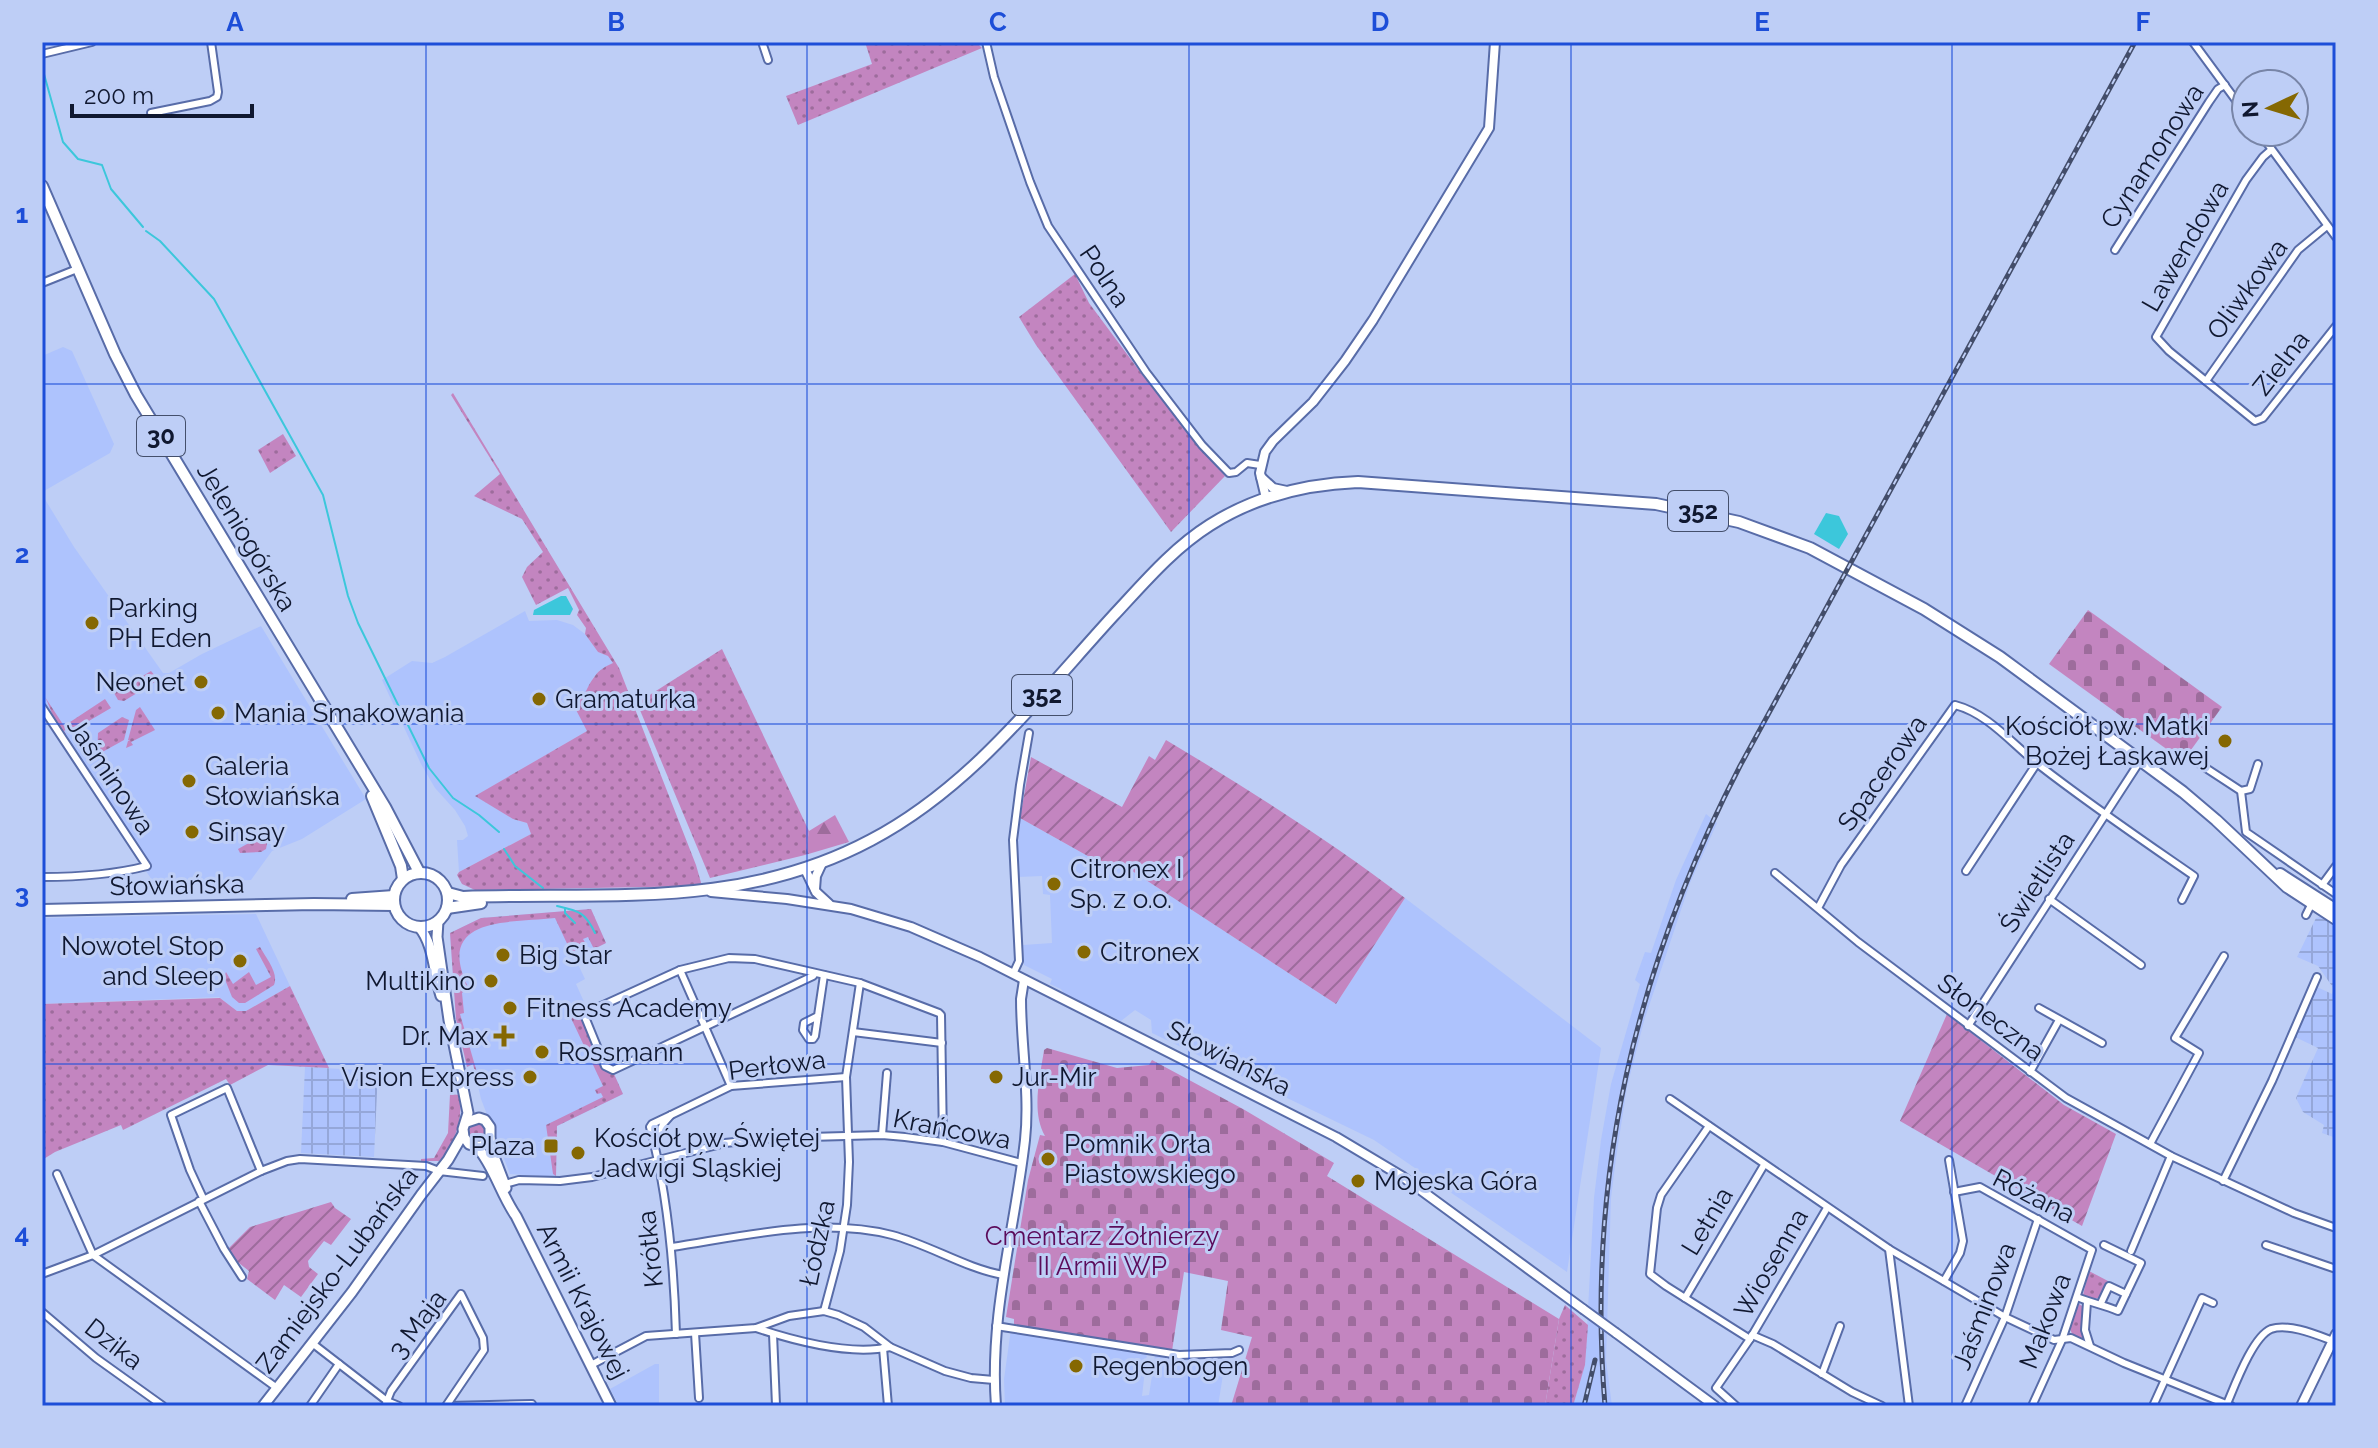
<svg xmlns="http://www.w3.org/2000/svg" width="2378" height="1448" viewBox="0 0 2378 1448" font-family="Raleway,sans-serif">
<style>
.built{fill:#aec3fd}
.industrial{fill:url(#industrial-grid)}
.grass{fill:url(#grass-dots)}
.forest{fill:url(#forest-firs)}
.cemetery{fill:url(#cemetery-stones)}
.garden{fill:url(#garden-furrows)}
.water{fill:#3cc7db}
.lines{fill:none;stroke-linecap:round;stroke-linejoin:round}
.stream{stroke:#3cc7db;stroke-width:2}
.minor-casing{stroke:#586ca8;stroke-width:10}
.tertiary-casing{stroke:#586ca8;stroke-width:12}
.secondary-casing{stroke:#586ca8;stroke-width:13}
.primary-casing{stroke:#586ca8;stroke-width:14}
.minor{stroke:#fff;stroke-width:6}
.tertiary{stroke:#fff;stroke-width:8}
.secondary{stroke:#fff;stroke-width:9}
.primary{stroke:#fff;stroke-width:10}
.rail-casing{stroke:#434d6a;stroke-width:5}
.rail{stroke:#becef6;stroke-width:2;stroke-dasharray:6;stroke-linecap:butt}
.tertiary-bridge-casing{stroke:#586ca8;stroke-width:12;stroke-linecap:butt}
.tertiary-bridge{stroke:#fff;stroke-width:8}
.grid{fill:none;stroke:#1d4ed8;stroke-width:2;stroke-opacity:0.55}
.poi-dot{fill:#856802;stroke:#becef6;stroke-width:3}
.labels{text-anchor:middle;stroke-width:6;stroke-linejoin:round;paint-order:stroke}
.shield{fill:#becef6;stroke:#444f6b;stroke-width:2}
.shield-label{font-size:24px;font-weight:bold;fill:#101830}
.street-label{font-size:26px;fill:#101830;stroke:#becef6}
.poi-label{font-size:26px;fill:#101830;stroke:#becef6;text-anchor:start}
.park-label{font-size:26px;fill:#5b0b5a;stroke:#becef6}
.neatline{fill:none;stroke:#1d4ed8;stroke-width:3}
.grid-label{font-size:26px;text-anchor:middle;font-weight:bold;fill:#1d4ed8}
</style>
<defs>
<pattern id="industrial-grid" width="8" height="8" patternUnits="userSpaceOnUse" patternTransform="scale(2)"><rect width="8" height="8" fill="#aec3fd"/><path d="M0 4h8M4 0v8" fill="none" stroke="#95a7d9"/></pattern>
<pattern id="grass-dots" width="8" height="8" patternUnits="userSpaceOnUse" patternTransform="scale(2)"><rect width="8" height="8" fill="#c385c0"/><path d="M2 2h.1M6 6h.1" fill="none" stroke="#9d6c9c" stroke-width="1.8" stroke-linecap="round"/></pattern>
<pattern id="forest-firs" width="22" height="20" patternUnits="userSpaceOnUse" patternTransform="scale(2)"><rect width="22" height="20" fill="#c385c0"/><path d="M5 1l3.5 6h-7zM16 11l3.5 6h-7z" fill="#9d6c9c"/></pattern>
<pattern id="cemetery-stones" width="16" height="16" patternUnits="userSpaceOnUse" patternTransform="scale(2)"><rect width="16" height="16" fill="#c385c0"/><path d="M2 7V4a2 2 0 0 1 4 0v3zM10 15v-3a2 2 0 0 1 4 0v3z" fill="#9d6c9c"/></pattern>
<pattern id="garden-furrows" width="10" height="10" patternUnits="userSpaceOnUse" patternTransform="scale(2)"><rect width="10" height="10" fill="#c385c0"/><path d="M-1 1l2-2M0 10L10 0M9 11l2-2" fill="none" stroke="#9d6c9c"/></pattern>
</defs>
<rect width="100%" height="100%" fill="#becef6"/>
<g class="built">
<polygon points="63,347 72,351 114,444 110,453 44,491 43,496 74,547 163,673 169,673 202,654 261,626 366,799 302,839 272,851 251,880 154,883 42,717 42,356"/>
<polygon points="525,611 529,621 557,620 573,625 585,634 598,652 609,656 613,663 599,671 593,678 586,695 587,731 476,796 513,819 527,823 531,834 459,872 457,840 463,840 468,836 465,826 455,810 435,788 421,764 382,680 412,661 432,663 445,657"/>
<polygon points="1706,814 1717,823 1690,883 1644,1021 1627,1087 1616,1158 1611,1198 1606,1360 1612,1406 1573,1406 1585,1365 1594,1198 1601,1140 1611,1084 1640,984 1635,980 1645,952 1651,953 1676,880"/>
<polygon points="1020,818 1102,864 1126,867 1336,1004 1405,898 1601,1048 1567,1272 1374,1140 1152,1033 1151,1020 1135,1010 1121,1021 1064,994 1061,989 1050,984 1052,979 1024,965 1023,945 1052,943 1050,895 1043,894 1042,876 1018,877 1018,845"/>
<polygon points="591,909 606,943 575,958 585,979 576,984 585,1004 579,1010 604,1069 614,1074 623,1094 557,1126 556,1177 510,1174 481,1099 478,1086 483,1084 481,1076 476,1077 473,1064 467,1067 456,1019 450,933 481,918"/>
<polygon points="256,914 290,986 246,1011 237,1011 219,997 42,1004 42,918"/>
<polygon points="1011,1329 1147,1353 1142,1396 1149,1395 1155,1356 1200,1361 1198,1370 1223,1375 1218,1406 1005,1406 1004,1379"/>
<polygon points="655,1364 659,1364 659,1406 619,1406 610,1389"/>
</g>
<g class="industrial">
<polygon points="2323,916 2336,923 2336,1138 2322,1133 2324,1125 2303,1112 2296,1098 2318,1048 2295,1037 2317,987 2332,994 2334,989 2318,966 2297,957 2316,918"/>
<polygon points="305,1067 378,1071 374,1157 301,1153"/>
</g>
<g class="grass">
<polygon points="865,42 976,42 982,48 798,125 786,96 872,64"/>
<polygon points="1075,274 1089,303 1144,377 1225,476 1171,532 1036,345 1019,317"/>
<path d="M453 393 619 668 696 865 702 886 475 890 462 884 457 875 459 872 531 834 527 823 513 819 475 796 587 731 573 704C590 692 584 690 595 676 599 670 606 666 613 663L608 656 598 652 585 634 586 628 577 615 579 610 568 588 536 605 522 577 527 567 543 552 522 519 474 496 500 474 451 395Z"/>
<polygon points="283,434 296,456 270,473 258,450"/>
<polygon points="722,649 809,831 805,855 710,878 637,703"/>
<polygon points="151,671 156,677 155,682 124,701 118,700 114,693"/>
<path d="M45 697 64 726 105 699 111 708 70 732 67 729 64 731 66 734H65C54 726 52 710 45 697Z"/>
<polygon points="140,707 155,730 131,742 133,745 126,748 128,741 130,741 128,740 136,710"/>
<polygon points="122,717 129,720 124,740 97,755 98,733"/>
<polygon points="263,835 268,838 266,849 261,852 240,853 238,849"/>
<path d="M591 909 606 943 594 949 588 937 583 939 587 946 571 952 555 918C509 923 434 916 468 987L462 993 464 1013 460 1014 478 1076 476 1077 473 1064 467 1067 456 1019 450 933 481 918Z"/>
<path d="M260 947C266 958 279 973 274 985L245 1003H239L232 997 224 977 226 972 233 984 249 972 256 985 271 977 256 949Z"/>
<polygon points="290,986 329,1068 268,1065 230,1085 226,1079 123,1130 121,1125 55,1152 42,1160 42,1004 220,998 237,1011 246,1011"/>
<polygon points="581,1008 579,1011 604,1069 614,1074 623,1094 557,1126 556,1176 553,1174 546,1125 603,1097 601,1093 597,1094 595,1090 603,1086 570,1016"/>
<path d="M450 1094 459 1095C464 1117 455 1145 439 1161H421V1159L434 1158 448 1133Z"/>
<circle cx="478" cy="1132" r="9"/>
<polygon points="2089,1271 2108,1281 2101,1298 2092,1298 2083,1295"/>
<polygon points="2079,1304 2082,1306 2082,1328 2085,1341 2073,1336 2070,1329"/>
<polygon points="1565,1305 1588,1325 1585,1365 1573,1406 1545,1406 1559,1319"/>
</g>
<polygon class="forest" points="835,815 849,842 805,855 809,831"/>
<g class="cemetery">
<polygon points="2088,610 2222,707 2183,761 2049,664"/>
<path d="M1047 1048 1117 1068 1149 1065 1152 1060 1243 1109 1334 1163 1327 1176 1559 1319 1545 1406H1231L1252 1337 1221 1330 1228 1281 1184 1272 1172 1351 1014 1325V1319L1006 1317 1028 1180 1040 1135 1045 1136C1031 1112 1040 1077 1044 1050Z"/>
</g>
<g class="garden">
<path d="M1166 740C1248 789 1329 840 1405 898L1336 1004 1126 867 1102 864 1020 818 1031 757 1122 807 1149 756 1155 760Z"/>
<polygon points="1947,1014 2064,1105 2116,1134 2082,1226 1900,1121"/>
<polygon points="331,1202 335,1208 351,1219 331,1245 324,1241 308,1261 309,1267 318,1274 301,1297 284,1285 275,1300 247,1279 249,1271 230,1256 227,1250 250,1227"/>
</g>
<g class="water">
<polygon points="1826,513 1839,516 1848,534 1839,549 1814,534"/>
<polygon points="561,596 566,596 573,609 570,615 533,615 534,610"/>
</g>
<g class="lines">
<g class="stream">
<polyline points="42,67 63,142 78,159 102,165 111,189 143,227"/>
<polyline points="146,231 160,241 214,299 323,495 348,596 358,623 429,768 453,798 479,815 499,832"/>
<polyline points="504,849 515,866 543,888"/>
<path d="M557 906C579 911 585 912 595 933"/>
<polyline points="565,908 565,913 575,923"/>
</g>
<defs>
<g id="minor">
<polyline points="762,42 768,60"/>
<polyline points="986,42 994,77 1030,182 1048,226 1146,372 1202,445 1229,473 1236,472 1247,463 1260,465"/>
<polyline points="2193,42 2246,114"/>
<polyline points="42,54 92,42"/>
<polyline points="151,113 210,101 217,97 218,92 211,42"/>
<polyline points="2259,132 2336,237"/>
<polyline points="2271,150 2263,157 2246,180 2156,337 2169,351 2255,421 2263,418 2267,413 2336,326"/>
<polyline points="2115,250 2209,102 2218,89 2225,85"/>
<polyline points="42,283 77,269"/>
<polyline points="2206,381 2298,250 2327,226"/>
<path d="M42 707 147 866C112 875 78 877 42 877"/>
<polyline points="2189,757 2241,791 2246,832 2336,894"/>
<polyline points="2241,791 2250,789 2258,764"/>
<polyline points="1966,871 2037,763"/>
<polyline points="1775,873 1858,942 2066,1098 2171,1156 2294,1213 2336,1228"/>
<polyline points="2322,885 2336,866"/>
<polyline points="2049,899 2141,965"/>
<path d="M1818 908 1841 865 1955 705C1989 714 2012 744 2039 765 2089 804 2142 840 2194 876L2182 900"/>
<polyline points="2306,915 2313,901"/>
<polyline points="680,970 731,1086"/>
<polyline points="815,973 813,976 613,1070 605,1066 585,1017 588,1012 680,970 729,958 755,959 860,983"/>
<polyline points="1013,974 1019,961 1013,840 1020,785 1029,733"/>
<polyline points="2039,1008 2102,1043"/>
<polyline points="818,1016 804,1023 803,1030 809,1039 813,1039 815,1036 824,975"/>
<polyline points="1968,1026 2140,761"/>
<polyline points="853,1032 942,1043"/>
<polyline points="2030,1072 2059,1020"/>
<polyline points="1670,1099 1889,1249 2005,1317 2054,1340 2071,1338 2124,1363 2231,1406"/>
<path d="M671 1115 652 1124 650 1127C668 1195 674 1264 676 1334"/>
<polyline points="1709,1126 1661,1195 1657,1208 1650,1274 1666,1286 1750,1339 1716,1388 1736,1406"/>
<polyline points="882,1135 887,1073"/>
<polyline points="656,1142 663,1124 671,1115 731,1086 846,1077"/>
<polyline points="2150,1144 2199,1053 2175,1038 2224,956"/>
<polyline points="57,1174 93,1255 277,1388"/>
<polyline points="2223,1181 2272,1081 2317,977"/>
<polyline points="502,1185 519,1180 560,1181 592,1177 725,1143 773,1138 882,1135 905,1137 943,1142 1021,1163"/>
<polyline points="1954,1192 1980,1187 2092,1250 2062,1340 2032,1406"/>
<polyline points="203,1198 190,1170 171,1115 227,1088 261,1171"/>
<polyline points="199,1201 224,1249 242,1277"/>
<polyline points="2266,1245 2336,1269"/>
<path d="M672 1247C744 1236 820 1217 892 1235 930 1245 965 1268 1003 1275"/>
<polyline points="1889,1249 1909,1406"/>
<polyline points="2131,1251 2171,1156"/>
<polyline points="42,1274 93,1255 261,1171 287,1161 300,1159 426,1166 439,1171 483,1176"/>
<polyline points="1944,1281 1960,1253 1963,1241 1949,1160"/>
<path d="M2077 1297C2091 1303 2105 1305 2118 1311L2141 1263 2104 1245"/>
<polyline points="1685,1298 1764,1165"/>
<polyline points="2087,1302 2085,1330 2090,1346"/>
<polyline points="2101,1303 2109,1286 2126,1294"/>
<polyline points="824,1311 840,1251 847,1205 849,1162 846,1077 860,983 939,1013 941,1015 943,1142"/>
<polyline points="42,1312 96,1358 163,1406"/>
<polyline points="996,1326 1179,1355 1232,1353 1239,1350"/>
<path d="M756 1328C795 1341 849 1356 890 1347"/>
<polyline points="695,1333 699,1398"/>
<polyline points="773,1334 776,1405"/>
<polyline points="1752,1335 1773,1344 1852,1392 1882,1406"/>
<polyline points="1750,1339 1827,1208"/>
<polyline points="312,1343 387,1401 399,1406"/>
<polyline points="883,1348 888,1406"/>
<polyline points="591,1365 646,1336 756,1328 789,1316 824,1311 838,1315 864,1327 890,1347 945,1371 971,1378 994,1380"/>
<polyline points="1822,1374 1840,1326"/>
<polyline points="310,1406 339,1364"/>
<polyline points="385,1406 391,1391 461,1294 483,1338 484,1350 446,1406"/>
<polyline points="448,1406 532,1404"/>
<polyline points="1965,1406 2005,1317 2038,1219"/>
<polyline points="2153,1406 2202,1298 2213,1303"/>
<path d="M2226 1406C2234 1388 2252 1337 2271 1329 2289 1323 2317 1335 2333 1341"/>
</g>
<g id="tertiary">
<polyline points="1261,477 1273,488 1287,491"/>
<polyline points="1266,498 1260,473 1265,452 1273,441 1313,402 1345,361 1373,320 1489,128 1495,42"/>
<polyline points="805,869 816,892 829,904"/>
<polyline points="815,889 816,876 822,863"/>
<polyline points="711,892 787,899 851,909 911,927 980,957 1336,1137 1403,1177 1583,1309"/>
<polyline points="1616,1333 1715,1406"/>
<path d="M996 1406C989 1315 1015 1229 1025 1140 1030 1094 1021 1046 1021 999L1024 980"/>
<polyline points="2301,1406 2336,1334"/>
</g>
<g id="secondary">
<polyline points="438,921 437,937 449,1020 468,1113 463,1129 464,1137 469,1144 475,1146 482,1146 490,1139"/>
<path d="M419 927C434 944 434 974 441 996"/>
<polyline points="467,1122 479,1118 485,1120 490,1127 490,1146 506,1188"/>
<path d="M477 1147C494 1166 501 1195 516 1216L611 1406"/>
<polyline points="263,1406 352,1292 421,1195 448,1160 463,1134"/>
</g>
<g id="primary">
<polyline points="42,186 115,354 136,395 385,807 419,872"/>
<polyline points="372,796 401,866 403,879"/>
<circle cx="421" cy="900" r="27"/>
<polyline points="2280,874 2336,910"/>
<path d="M448 893 463 897C606 892 740 910 871 840 970 788 1039 697 1113 616 1143 584 1172 549 1210 525 1254 497 1306 484 1358 482L1656 504 1739 522 1810 548 1924 609 2000 657 2183 792 2216 820 2287 887 2336 919"/>
<polyline points="352,899 394,896"/>
<polyline points="447,908 481,903"/>
<polyline points="42,910 314,904 394,905"/>
</g>
</defs>
<use href="#minor" class="minor-casing"/>
<use href="#tertiary" class="tertiary-casing"/>
<use href="#secondary" class="secondary-casing"/>
<use href="#primary" class="primary-casing"/>
<use href="#minor" class="minor"/>
<use href="#tertiary" class="tertiary"/>
<use href="#secondary" class="secondary"/>
<use href="#primary" class="primary"/>
<defs>
<g id="rail">
<polyline points="1584,1406 1595,1360"/>
<path d="M1605 1406C1586 1177 1635 969 1740 766L2135 42"/>
</g>
</defs>
<use href="#rail" class="rail-casing"/>
<use href="#rail" class="rail"/>
<defs>
<polyline id="tertiary-bridge" points="1583,1309 1616,1333"/>
</defs>
<use href="#tertiary-bridge" class="tertiary-bridge-casing"/>
<use href="#tertiary-bridge" class="tertiary-bridge"/>
</g>
<path class="grid" d="M426 42V1406M807 42V1406M1189 42V1406M1571 42V1406M1952 42V1406M42 384H2336M42 724H2336M42 1064H2336"/>
<g class="poi-dot">
<circle cx="92" cy="623" r="8"/>
<circle cx="201" cy="682" r="8"/>
<circle cx="539" cy="699" r="8"/>
<circle cx="218" cy="713" r="8"/>
<circle cx="2225" cy="741" r="8"/>
<circle cx="189" cy="781" r="8"/>
<circle cx="192" cy="832" r="8"/>
<circle cx="1054" cy="884" r="8"/>
<circle cx="1084" cy="952" r="8"/>
<circle cx="503" cy="955" r="8"/>
<circle cx="240" cy="961" r="8"/>
<circle cx="491" cy="981" r="8"/>
<circle cx="510" cy="1008" r="8"/>
<path d="M500 1024h8v8h8v8h-8v8h-8v-8h-8v-8h8z"/>
<circle cx="542" cy="1052" r="8"/>
<circle cx="530" cy="1077" r="8"/>
<circle cx="996" cy="1077" r="8"/>
<rect x="543" y="1138" width="16" height="16" rx="4"/>
<circle cx="578" cy="1153" r="8"/>
<circle cx="1048" cy="1159" r="8"/>
<circle cx="1358" cy="1181" r="8"/>
<circle cx="1076" cy="1366" r="8"/>
</g>
<g class="labels">
<g class="shield">
<rect x="137" y="416" width="48" height="40" rx="6"/>
<rect x="1668" y="491" width="60" height="40" rx="6"/>
<rect x="1012" y="675" width="60" height="40" rx="6"/>
</g>
<g class="shield-label">
<text x="161" y="444">30</text>
<text x="1698" y="519">352</text>
<text x="1042" y="703">352</text>
</g>
<g class="street-label">
<text transform="translate(2152 156) rotate(-57)" y="9">Cynamonowa</text>
<text transform="translate(2185 246) rotate(-60)" y="9">Lawendowa</text>
<text transform="translate(1105 276) rotate(56)" y="9">Polna</text>
<text transform="translate(2247 289) rotate(-54)" y="9">Oliwkowa</text>
<text transform="translate(2281 363) rotate(-52)" y="9">Zielna</text>
<text transform="translate(247 537) rotate(59)" y="9">Jeleniogórska</text>
<text transform="translate(1882 773) rotate(-55)" y="9">Spacerowa</text>
<text transform="translate(111 776) rotate(56)" y="9">Jaśminowa</text>
<text transform="translate(2037 882) rotate(-57)" y="9">Świetlista</text>
<text transform="translate(177 885) rotate(-1)" y="9">Słowiańska</text>
<text transform="translate(1991 1017) rotate(37)" y="9">Słoneczna</text>
<text transform="translate(1229 1058) rotate(27)" y="9">Słowiańska</text>
<text transform="translate(777 1065) rotate(-7)" y="9">Perłowa</text>
<text transform="translate(952 1129) rotate(11)" y="9">Krańcowa</text>
<text transform="translate(2034 1196) rotate(27)" y="9">Różana</text>
<text transform="translate(1707 1221) rotate(-59)" y="9">Letnia</text>
<text transform="translate(817 1243) rotate(-78)" y="9">Łódzka</text>
<text transform="translate(650 1249) rotate(-96)" y="9">Krótka</text>
<text transform="translate(1771 1263) rotate(-60)" y="9">Wiosenna</text>
<text transform="translate(337 1270) rotate(-53)" y="9">Zamiejsko-Lubańska</text>
<text transform="translate(583 1301) rotate(63)" y="9">Armii Krajowej</text>
<text transform="translate(1984 1306) rotate(-69)" y="9">Jaśminowa</text>
<text transform="translate(2045 1321) rotate(-69)" y="9">Makowa</text>
<text transform="translate(417 1324) rotate(-53)" y="9">3 Maja</text>
<text transform="translate(114 1344) rotate(38)" y="9">Dzika</text>
</g>
<g class="poi-label">
<text x="108" y="617">Parking<tspan x="108" dy="30">PH Eden</tspan></text>
<text x="185" y="691" text-anchor="end">Neonet</text>
<text x="555" y="708">Gramaturka</text>
<text x="234" y="722">Mania Smakowania</text>
<text x="2209" y="735" text-anchor="end">Kościół pw. Matki<tspan x="2209" dy="30">Bożej Łaskawej</tspan></text>
<text x="205" y="775">Galeria<tspan x="205" dy="30">Słowiańska</tspan></text>
<text x="208" y="841">Sinsay</text>
<text x="1070" y="878">Citronex I<tspan x="1070" dy="30">Sp. z o.o.</tspan></text>
<text x="224" y="955" text-anchor="end">Nowotel Stop<tspan x="224" dy="30">and Sleep</tspan></text>
<text x="1100" y="961">Citronex</text>
<text x="519" y="964">Big Star</text>
<text x="475" y="990" text-anchor="end">Multikino</text>
<text x="526" y="1017">Fitness Academy</text>
<text x="488" y="1045" text-anchor="end">Dr. Max</text>
<text x="558" y="1061">Rossmann</text>
<text x="514" y="1086" text-anchor="end">Vision Express</text>
<text x="1012" y="1086">Jur-Mir</text>
<text x="594" y="1147">Kościół pw. Świętej<tspan x="594" dy="30">Jadwigi Śląskiej</tspan></text>
<text x="1064" y="1153">Pomnik Orła<tspan x="1064" dy="30">Piastowskiego</tspan></text>
<text x="535" y="1155" text-anchor="end">Plaza</text>
<text x="1374" y="1190">Mojeska Góra</text>
<text x="1092" y="1375">Regenbogen</text>
</g>
<g class="park-label">
<text x="1102" y="1245">Cmentarz Żołnierzy<tspan x="1102" dy="30">II Armii WP</tspan></text>
</g>
</g>
<rect width="2378" height="1448" fill="none" stroke="#becef6" stroke-width="88"/>
<g transform="translate(2270 108) rotate(266)"><circle r="38" fill="#becef6" stroke="#7885a7" stroke-width="2"/>
<path d="M0-6L14 30L0 20L-14 30Z" fill="#856802"/>
<text y="-12" font-size="22" font-weight="bold" text-anchor="middle" fill="#101830">N</text>
</g>
<path d="M72 104v12h180v-12" fill="none" stroke="#101830" stroke-width="4"/>
<text x="84" y="104" font-size="24" fill="#101830" stroke="#becef6" stroke-width="6" paint-order="stroke">200 m</text>
<rect x="44" y="44" width="2290" height="1360" class="neatline"/>
<g class="grid-label">
<text x="235" y="31">A</text>
<text x="616" y="31">B</text>
<text x="998" y="31">C</text>
<text x="1380" y="31">D</text>
<text x="1762" y="31">E</text>
<text x="2143" y="31">F</text>
<text x="22" y="223">1</text>
<text x="22" y="563">2</text>
<text x="22" y="903">3</text>
<text x="22" y="1243">4</text>
</g>
</svg>
